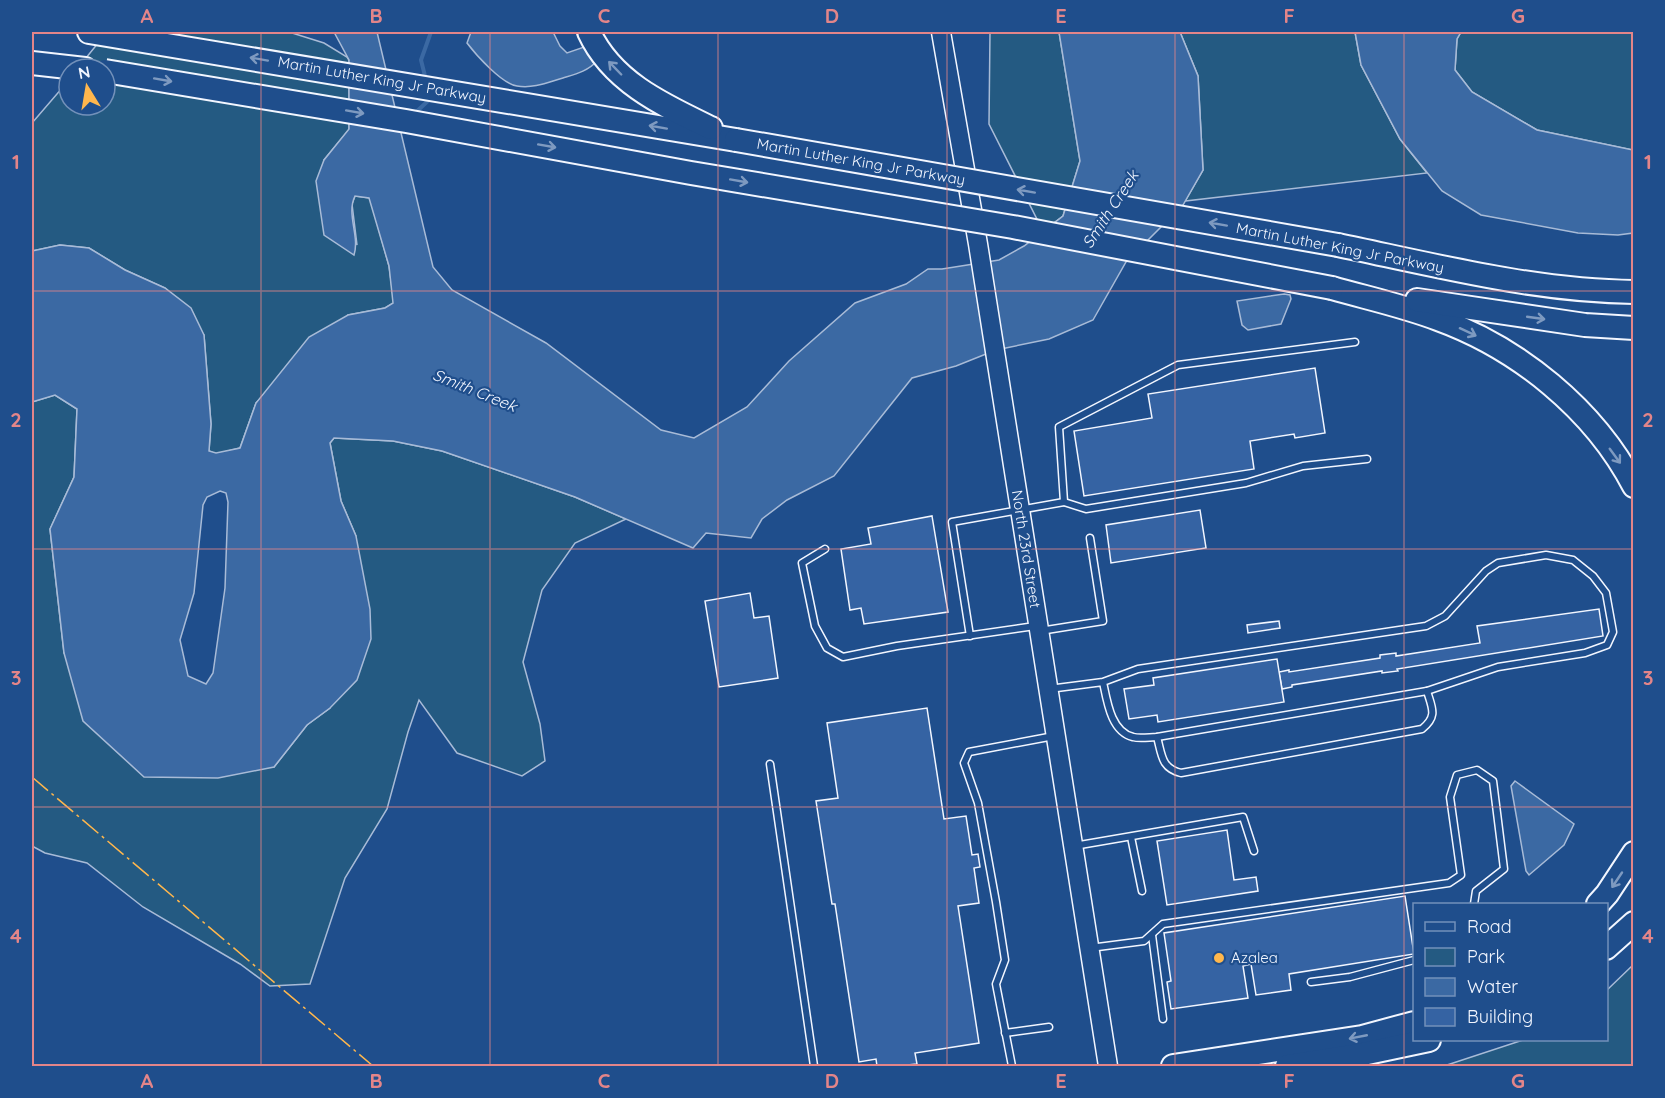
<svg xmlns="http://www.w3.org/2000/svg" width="1665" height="1098" viewBox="0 0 1665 1098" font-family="Quicksand,sans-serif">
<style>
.green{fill:#245a82;stroke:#a8bbd7;stroke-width:1.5}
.water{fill:#3b69a3;stroke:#a8bbd7;stroke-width:1.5;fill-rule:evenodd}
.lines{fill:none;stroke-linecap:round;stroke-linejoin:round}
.stream{stroke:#3b69a3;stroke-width:4}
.building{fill:#3563a3;stroke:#f2f6ff;stroke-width:1.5}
.service-casing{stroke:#f2f6ff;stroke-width:9}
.secondary-casing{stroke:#f2f6ff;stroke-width:21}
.motorway-casing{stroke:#f2f6ff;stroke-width:26}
.service{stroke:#1f4e8c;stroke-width:6}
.secondary{stroke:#1f4e8c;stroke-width:18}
.motorway{stroke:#1f4e8c;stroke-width:22}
.motorway-bridge-casing{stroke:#f2f6ff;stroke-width:26;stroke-linecap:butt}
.motorway-bridge{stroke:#1f4e8c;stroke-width:22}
.power{stroke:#ffb74d;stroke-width:1.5;stroke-dasharray:21 4.5 3 4.5;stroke-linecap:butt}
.oneway{stroke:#7e9ac0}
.grid{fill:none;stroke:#e38589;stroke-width:1.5;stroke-opacity:0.55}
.poi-dot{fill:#ffb74d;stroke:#1f4e8c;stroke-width:2}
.labels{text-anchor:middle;stroke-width:4.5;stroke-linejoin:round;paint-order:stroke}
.street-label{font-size:15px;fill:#f2f6ff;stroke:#1f4e8c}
.poi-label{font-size:15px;fill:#f2f6ff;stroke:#1f4e8c;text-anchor:start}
.water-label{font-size:16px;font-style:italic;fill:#f2f6ff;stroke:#1f4e8c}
.neatline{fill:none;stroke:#e38589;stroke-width:2}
.grid-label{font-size:20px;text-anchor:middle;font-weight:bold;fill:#e38589}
</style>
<rect width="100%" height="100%" fill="#1f4e8c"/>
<g class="green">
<polygon points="107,32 289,32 324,43 347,57 349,60 349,130 324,160 357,245 352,204 355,196 370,198 389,266 394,303 385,308 348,315 256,403 240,448 216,454 209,451 211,424 204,335 165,288 125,270 89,248 60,245 32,251 32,123 69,80 69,105 105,105 105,69 77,69"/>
<polygon points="990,32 1059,32 1080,161 1063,216 1043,231 989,124"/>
<polygon points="1180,32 1355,32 1361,65 1400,139 1427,173 1185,201 1203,170 1198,76"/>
<polygon points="1461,32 1633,32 1633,150 1537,130 1472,92 1455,70 1457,39"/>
<polygon points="55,395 77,409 74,477 50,529 64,653 274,767 307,725 330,708 356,536 341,501 330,443 334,438 393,441 442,451 575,497 626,519 575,543 542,590 523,662 540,724 545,761 522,776 457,753 419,700 408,732 387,809 345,878 310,984 270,986 240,964 143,907 87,863 45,853 32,846 32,402"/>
<polygon points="1633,965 1633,1066 1444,1066 1523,1040 1606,1040 1607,990"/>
</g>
<g class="water">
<path d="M334 32H377L433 267 452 290 546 343 661 430 694 438 747 407 789 361 855 303 906 284 928 269H942L999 260 1024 246 1063 216 1080 161 1059 32H1180L1198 76 1203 170 1183 205 1126 262 1093 320 1049 339 996 350 956 366 912 378 834 476 787 500 762 519 751 538 706 533 693 548 575 497 442 451 393 441 334 438 330 443 341 501 356 536 370 609 371 639 357 680 330 708 307 725 274 767 218 778 144 777 83 721 64 653 50 529 74 477 77 409 55 395 32 402V251L60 245 89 248 125 270 165 288 191 308 204 335 211 424 209 451 216 453 240 448 256 403 309 337 348 315 385 308 393 303 389 266 369 198 355 196C346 214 360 236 354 255L324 235 316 181 324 160 349 129V60ZM220 491 226 493 228 502 225 588 213 673 206 684 188 676 180 640 194 593 203 505 207 497Z"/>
<path d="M471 32H553L560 46 567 53 584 47 597 61C588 71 576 74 563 78 549 82 533 89 517 86 502 84 476 55 467 43Z"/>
<polygon points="1355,32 1461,32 1457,39 1455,70 1472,92 1537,130 1633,150 1633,233 1618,235 1578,233 1481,215 1442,191 1400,139 1361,65"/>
<polygon points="1284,294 1290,295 1291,299 1281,324 1248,330 1242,325 1237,301"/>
<polygon points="1515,781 1574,824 1564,845 1529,875 1526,871 1511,786"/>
</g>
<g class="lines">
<g class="stream">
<polyline points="426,80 421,60 431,32"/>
<polyline points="414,114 430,99 429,96"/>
</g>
</g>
<g class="building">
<polygon points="1315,368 1325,433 1295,438 1294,434 1250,441 1254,469 1084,496 1074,431 1152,418 1148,394"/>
<polygon points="1200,510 1206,548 1111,563 1106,525"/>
<polygon points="932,516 948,612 864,624 861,608 850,610 841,549 871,544 868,528"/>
<polygon points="750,593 754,618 769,616 778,678 719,687 705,601"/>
<polygon points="1599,609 1603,636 1397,669 1398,671 1382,673 1382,671 1292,685 1292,687 1282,689 1279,672 1289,670 1289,672 1380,658 1380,655 1396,653 1396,656 1480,643 1477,626"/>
<polygon points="1279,621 1280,628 1248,633 1247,625"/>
<polygon points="1277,659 1284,702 1158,722 1157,715 1129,719 1124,689 1154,685 1153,678"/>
<polygon points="927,708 944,819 966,816 972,855 978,854 980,867 974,868 979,903 958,906 979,1043 915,1053 917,1064 898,1066 877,1066 876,1059 859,1062 835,904 832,904 816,801 838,798 827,723"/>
<polygon points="1227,830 1234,880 1256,877 1258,891 1167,905 1157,841"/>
<polygon points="1405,896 1414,954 1289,974 1291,990 1256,995 1251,964 1243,966 1248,998 1171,1009 1167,982 1171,981 1164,933"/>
</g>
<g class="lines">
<defs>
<g id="service">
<polyline points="1064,502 1086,509 1246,483 1303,466 1367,459"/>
<polyline points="825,549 802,563 815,626 827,648 843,657 897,646 1035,626"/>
<polyline points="1040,631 1103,621 1090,538"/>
<polyline points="970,636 952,522 1064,502 1059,427 1178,365 1355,342"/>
<path d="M1049 689 1103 682 1138 669 1426 626 1445 616 1486 571 1498 563 1546 555 1573 560 1593 576 1606 593 1613 632 1607 645 1585 653 1498 667 1427 691 1157 737C1150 737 1140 739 1133 737 1111 732 1107 701 1103 682"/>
<path d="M1157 737C1162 755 1161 768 1181 773L1422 729C1438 716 1432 708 1427 691"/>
<polyline points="770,764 814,1066"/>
<polyline points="1131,837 1142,891"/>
<polyline points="1074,846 1243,817 1254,851"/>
<polyline points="1152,935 1163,1019"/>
<polyline points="1090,948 1144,941 1163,924 1449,883 1461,875 1450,797 1457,775 1477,770 1493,781 1504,869 1476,891 1474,904"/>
<polyline points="1311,982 1350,977 1414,960"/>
<polyline points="1005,1033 1049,1027"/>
<polyline points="1012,1066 996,984 1005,960 996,902 978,803 964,763 969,752 1054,736"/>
</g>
<polyline id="secondary" points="941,32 978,244 1108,1066"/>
<g id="motorway">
<polyline points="89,32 736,140"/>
<path d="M589 32C612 82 663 105 711 128"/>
<polyline points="32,63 85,69"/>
<path d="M1338 245C1434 265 1535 291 1634 292"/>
<path d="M1332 288C1367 298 1404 306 1438 319 1518 348 1594 409 1634 486"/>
<polyline points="1417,300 1585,325 1634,328"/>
<polyline points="1598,904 1607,894 1634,853"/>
<polyline points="1606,948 1634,923"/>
<polyline points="1173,1066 1362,1037 1414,1023"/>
<polyline points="1287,1066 1358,1055 1429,1040"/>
</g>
</defs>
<use href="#service" class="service-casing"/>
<use href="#secondary" class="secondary-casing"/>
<use href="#motorway" class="motorway-casing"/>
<use href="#service" class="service"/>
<use href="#secondary" class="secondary"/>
<use href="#motorway" class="motorway"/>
<defs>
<g id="motorway-bridge">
<polyline points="105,71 406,121 691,173 1013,227 1332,288"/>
<polyline points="736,140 1338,245"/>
</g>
</defs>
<use href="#motorway-bridge" class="motorway-bridge-casing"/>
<use href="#motorway-bridge" class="motorway-bridge"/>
<polyline class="power" points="32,777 373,1066"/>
</g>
<defs><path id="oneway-shaft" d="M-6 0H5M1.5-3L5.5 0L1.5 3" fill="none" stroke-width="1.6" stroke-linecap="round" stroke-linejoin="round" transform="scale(1.5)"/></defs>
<g class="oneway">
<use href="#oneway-shaft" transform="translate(259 59) rotate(-170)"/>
<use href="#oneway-shaft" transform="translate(615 68) rotate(-134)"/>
<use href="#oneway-shaft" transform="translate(163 80) rotate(10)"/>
<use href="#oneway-shaft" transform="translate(355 112) rotate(10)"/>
<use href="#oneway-shaft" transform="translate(658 127) rotate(-170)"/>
<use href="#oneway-shaft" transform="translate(547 146) rotate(10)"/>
<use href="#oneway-shaft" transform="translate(739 181) rotate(10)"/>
<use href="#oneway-shaft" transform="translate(1026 191) rotate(-170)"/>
<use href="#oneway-shaft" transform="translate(1218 224) rotate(-170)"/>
<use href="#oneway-shaft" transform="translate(1536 318) rotate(8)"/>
<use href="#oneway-shaft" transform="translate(1468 332) rotate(25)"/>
<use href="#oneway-shaft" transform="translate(1615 456) rotate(54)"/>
<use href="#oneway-shaft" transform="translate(1617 880) rotate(124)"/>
<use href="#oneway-shaft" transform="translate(1358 1037) rotate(169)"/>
</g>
<path class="grid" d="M261 32V1066M490 32V1066M718 32V1066M947 32V1066M1175 32V1066M1404 32V1066M32 291H1634M32 549H1634M32 807H1634"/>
<circle class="poi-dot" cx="1219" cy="958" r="6"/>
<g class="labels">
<g class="street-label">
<text transform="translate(382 80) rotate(10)" y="5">Martin Luther King Jr Parkway</text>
<text transform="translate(861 162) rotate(10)" y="5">Martin Luther King Jr Parkway</text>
<text transform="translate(1340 248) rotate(11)" y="5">Martin Luther King Jr Parkway</text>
<text transform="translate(1026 549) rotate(81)" y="5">North 23rd Street</text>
</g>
<g class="poi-label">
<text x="1231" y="963">Azalea</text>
</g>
<g class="water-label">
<text transform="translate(1110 209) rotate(-57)" y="6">Smith Creek</text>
<text transform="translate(475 390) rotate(22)" y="6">Smith Creek</text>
</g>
</g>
<rect width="1665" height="1098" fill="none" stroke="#1f4e8c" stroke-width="66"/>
<rect x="1413" y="903" width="195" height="138" fill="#1f4e8c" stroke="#7391ba" stroke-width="1.5"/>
<rect x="1425" y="922" width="30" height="9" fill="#1f4e8c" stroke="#7391ba" stroke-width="1.5"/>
<text x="1467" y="933" font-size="18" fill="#f2f6ff">Road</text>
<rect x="1425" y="948" width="30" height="18" fill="#245a82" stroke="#7391ba" stroke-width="1.5"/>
<text x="1467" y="963" font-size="18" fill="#f2f6ff">Park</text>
<rect x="1425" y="978" width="30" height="18" fill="#3b69a3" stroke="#7391ba" stroke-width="1.5"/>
<text x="1467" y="993" font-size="18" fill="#f2f6ff">Water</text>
<rect x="1425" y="1008" width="30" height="18" fill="#3563a3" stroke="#7391ba" stroke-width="1.5"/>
<text x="1467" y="1023" font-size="18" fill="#f2f6ff">Building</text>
<g transform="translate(87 87) rotate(349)"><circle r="28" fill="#1f4e8c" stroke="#7391ba" stroke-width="1.5"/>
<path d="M0-4.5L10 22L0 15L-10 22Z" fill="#ffb74d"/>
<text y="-9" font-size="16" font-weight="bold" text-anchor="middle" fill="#f2f6ff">N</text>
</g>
<rect x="33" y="33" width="1599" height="1032" class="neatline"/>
<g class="grid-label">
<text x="147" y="23">A</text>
<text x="376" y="23">B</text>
<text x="604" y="23">C</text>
<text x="832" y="23">D</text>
<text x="1061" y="23">E</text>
<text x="1289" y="23">F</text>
<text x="1518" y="23">G</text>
<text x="16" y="169">1</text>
<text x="1648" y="169">1</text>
<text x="16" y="427">2</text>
<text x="1648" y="427">2</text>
<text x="16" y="685">3</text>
<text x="1648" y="685">3</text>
<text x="16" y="943">4</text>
<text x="1648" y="943">4</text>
<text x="147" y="1088">A</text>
<text x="376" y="1088">B</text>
<text x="604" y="1088">C</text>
<text x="832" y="1088">D</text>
<text x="1061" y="1088">E</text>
<text x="1289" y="1088">F</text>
<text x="1518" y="1088">G</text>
</g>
</svg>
